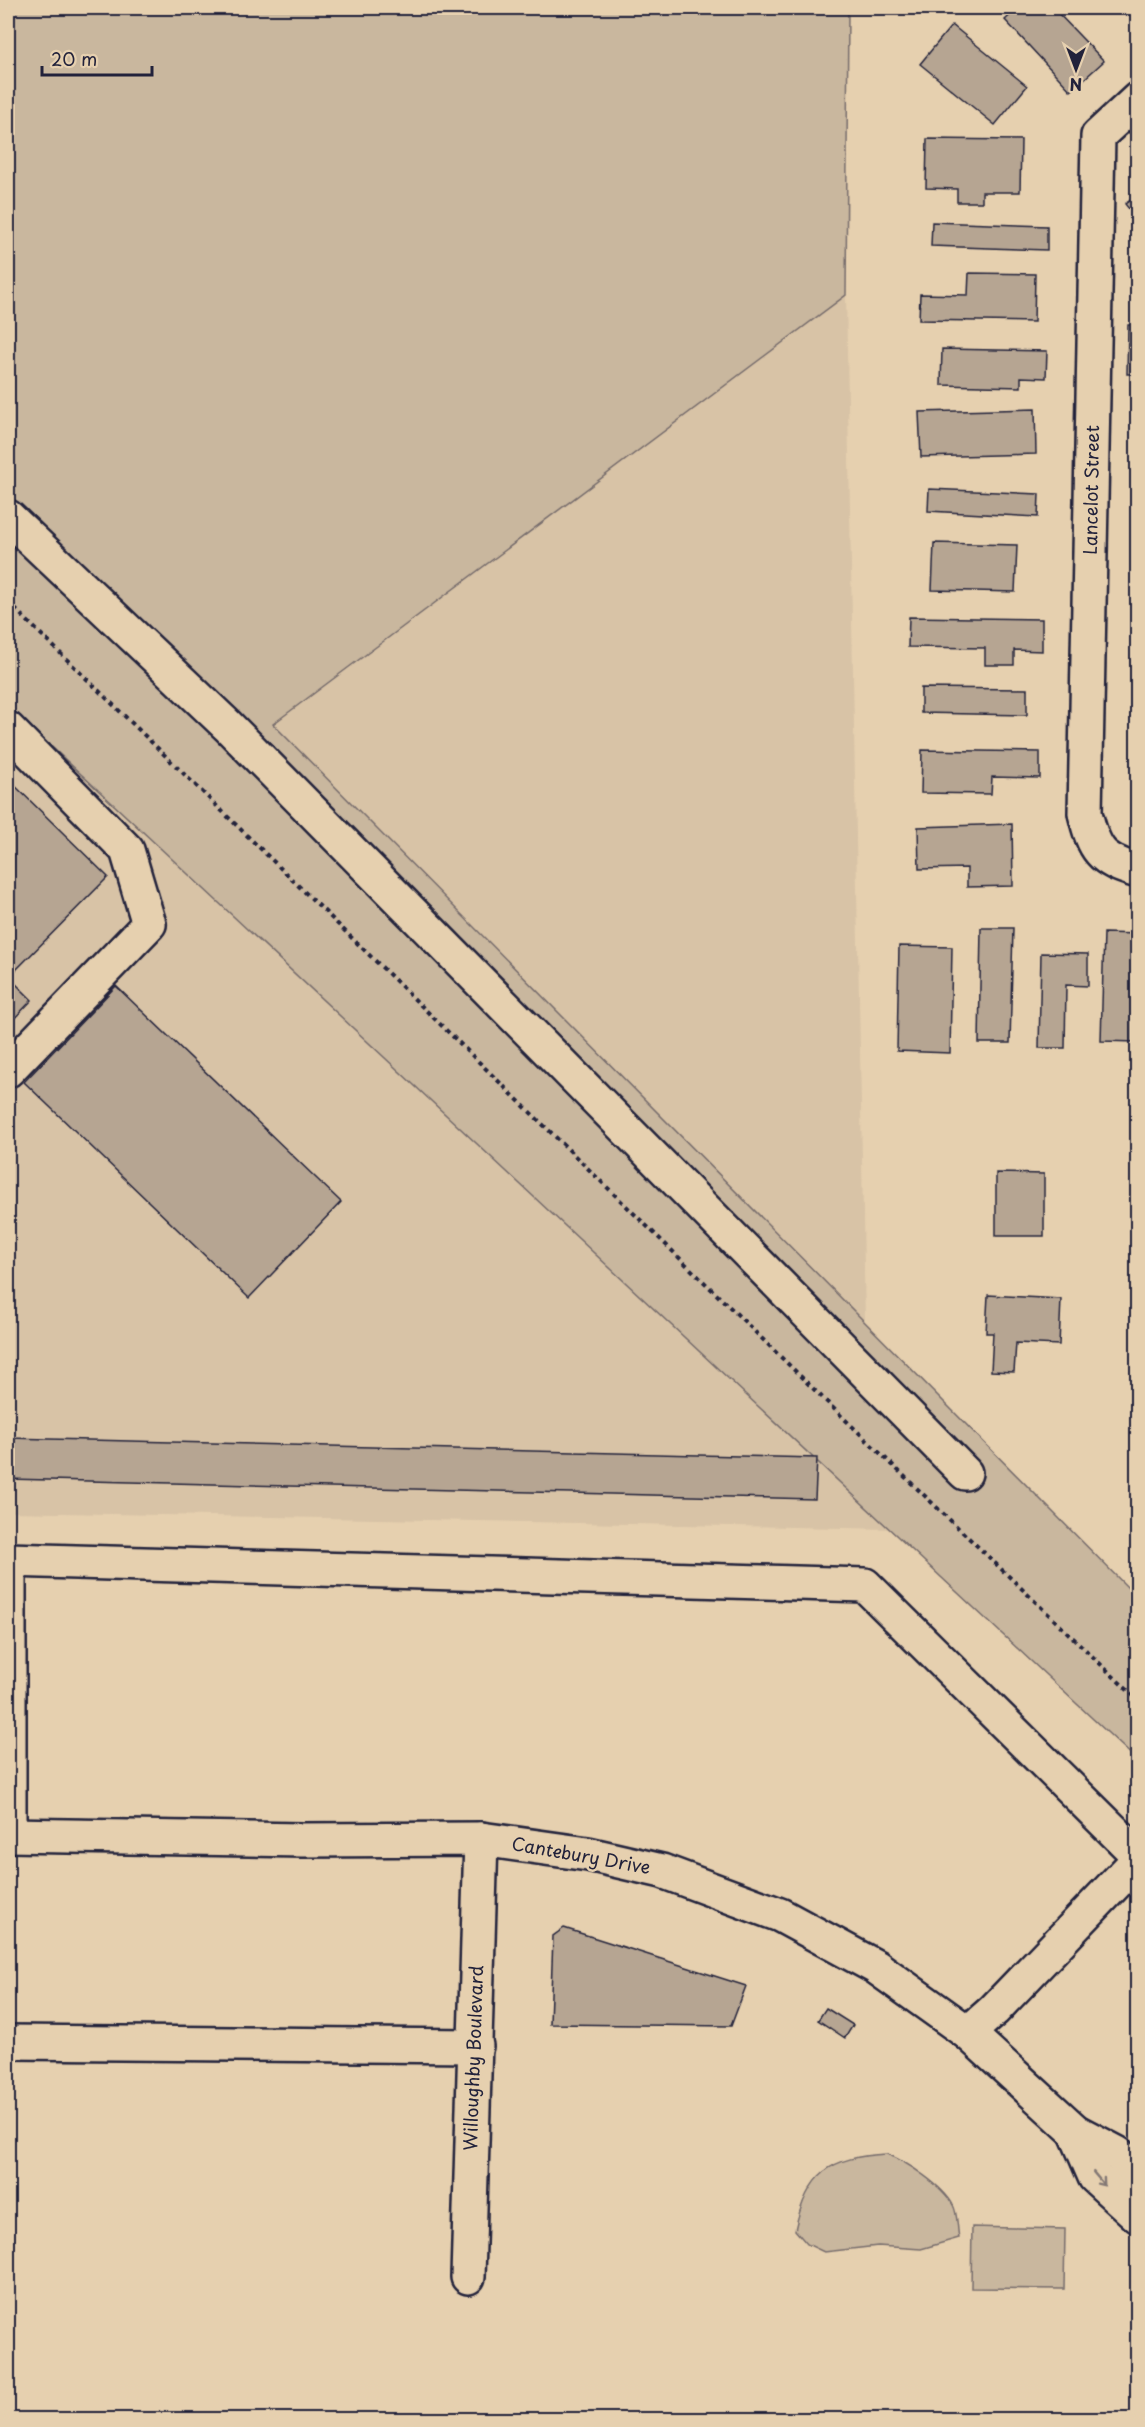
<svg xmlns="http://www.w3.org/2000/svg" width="1145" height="2427" viewBox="0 0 1145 2427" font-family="'Playpen Sans',sans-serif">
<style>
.built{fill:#d8c3a6}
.green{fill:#c9b79e;stroke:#766c6c;stroke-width:1.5}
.building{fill:#b6a592;stroke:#22223b;stroke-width:1.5}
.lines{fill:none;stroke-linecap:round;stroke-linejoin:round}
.minor-casing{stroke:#22223b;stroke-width:38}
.path{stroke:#22223b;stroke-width:4;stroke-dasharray:4.5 4.5;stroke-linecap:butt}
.minor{stroke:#e6d0af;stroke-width:33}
.oneway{stroke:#847975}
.labels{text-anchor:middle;stroke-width:5;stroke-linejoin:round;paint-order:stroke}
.street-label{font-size:18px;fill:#22223b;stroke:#e6d0af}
</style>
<rect width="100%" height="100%" fill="#e6d0af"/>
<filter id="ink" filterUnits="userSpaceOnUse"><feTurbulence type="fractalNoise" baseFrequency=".0167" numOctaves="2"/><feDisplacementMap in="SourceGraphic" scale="12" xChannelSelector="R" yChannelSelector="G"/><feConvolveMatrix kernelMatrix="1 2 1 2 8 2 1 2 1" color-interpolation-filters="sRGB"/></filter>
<g filter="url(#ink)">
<g class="built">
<polygon points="846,295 865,1323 272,724"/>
<polygon points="8,706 893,1529 8,1512"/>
</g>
<g class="green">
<polygon points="8,8 848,8 846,295 273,724 1137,1597 1137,1760 8,706"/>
<path d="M887 2154C907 2162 943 2186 953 2205 958 2214 957 2228 959 2238L921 2249 878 2246 824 2252 807 2244 795 2230C807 2173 829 2157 887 2154Z"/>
<polygon points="972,2227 1065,2229 1064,2289 971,2288"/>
</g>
<g class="building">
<polygon points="1018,8 1053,8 1104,61 1071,91 1005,20"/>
<polygon points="952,25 1027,86 995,125 920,64"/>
<polygon points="927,139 1021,140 1020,192 982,192 982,202 957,202 957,189 926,188"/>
<polygon points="1138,195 1138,220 1125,204"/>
<polygon points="932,222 1047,226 1047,250 931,246"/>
<polygon points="969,273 1035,274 1034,322 919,320 920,294 968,295"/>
<polygon points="1128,325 1138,325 1138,374 1127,374"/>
<polygon points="942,349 1047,351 1046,378 1021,377 1021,387 941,385"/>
<polygon points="1035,409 1036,454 921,457 919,412"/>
<polygon points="929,489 1039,494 1038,517 928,511"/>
<polygon points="934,543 1017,545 1015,592 932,590"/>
<polygon points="909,617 1042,619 1042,651 1014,650 1014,665 985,665 985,648 908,647"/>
<polygon points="921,688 1027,689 1027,715 921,713"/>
<polygon points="922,750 1040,752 1040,778 992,777 991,794 921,793"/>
<polygon points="8,779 108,877 9,977 32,1000 8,1025"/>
<polygon points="1012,824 1013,886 967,887 967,868 919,869 918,827"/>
<polygon points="981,928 1013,928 1010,1043 979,1043"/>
<polygon points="1104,933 1138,934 1138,1042 1101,1041"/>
<polygon points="899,946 952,947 950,1053 897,1051"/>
<polygon points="1041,953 1088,954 1088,986 1066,985 1065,1048 1039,1048"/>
<polygon points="116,986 341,1202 249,1298 24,1082"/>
<polygon points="996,1173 1044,1174 1044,1236 996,1236"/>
<polygon points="988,1295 1061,1299 1059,1345 1016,1343 1014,1372 991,1371 993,1333 986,1333"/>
<polygon points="8,1438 817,1458 815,1499 8,1479"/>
<polygon points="564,1928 746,1986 731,2026 550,2024 553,1936"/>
<polygon points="826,2008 853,2025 845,2038 818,2020"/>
</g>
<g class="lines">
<defs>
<g id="minor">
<path d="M1138 99 1098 136 1085 813C1094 850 1100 860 1138 871"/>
<polyline points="8,517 228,726 965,1473"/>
<polyline points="8,729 127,850 149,924 8,1070"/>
<polyline points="8,1560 865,1585 1138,1855"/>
<polyline points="8,1835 302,1840 481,1839 588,1854 662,1871 780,1915 876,1967 968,2033 1075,2131 1117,2153 1138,2173"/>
<polyline points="9,1835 9,1560"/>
<polyline points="968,2033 994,2010 1138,1860"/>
<polyline points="8,2042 476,2046"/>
<polyline points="1075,2131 1095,2177 1138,2216"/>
<polyline points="468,2277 481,1839"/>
</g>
</defs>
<use href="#minor" class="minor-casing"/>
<polyline class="path" points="8,602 832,1407 1138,1700"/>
<use href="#minor" class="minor"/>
</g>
<defs><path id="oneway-shaft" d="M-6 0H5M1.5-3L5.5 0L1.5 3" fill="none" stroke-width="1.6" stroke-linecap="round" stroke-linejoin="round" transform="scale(1.5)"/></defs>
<use class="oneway" href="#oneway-shaft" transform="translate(1099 2179) rotate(50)"/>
</g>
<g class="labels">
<g class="street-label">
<text transform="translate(1092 490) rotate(-89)" y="6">Lancelot Street</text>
<text transform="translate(581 1856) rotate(10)" y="6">Cantebury Drive</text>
<text transform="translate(474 2058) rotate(-88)" y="6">Willoughby Boulevard</text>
</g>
</g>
<rect width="1145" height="2427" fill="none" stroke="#e6d0af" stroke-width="30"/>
<rect x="15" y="15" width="1115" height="2397" fill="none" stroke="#22223b" stroke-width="2" filter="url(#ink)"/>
<g transform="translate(1076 69) rotate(180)" stroke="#e6d0af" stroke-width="4.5" paint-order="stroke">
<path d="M0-4.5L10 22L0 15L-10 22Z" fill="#22223b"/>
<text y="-9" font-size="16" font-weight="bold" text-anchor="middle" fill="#22223b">N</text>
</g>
<path d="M42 66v9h110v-9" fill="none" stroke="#22223b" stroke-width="3"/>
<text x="51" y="66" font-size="18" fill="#22223b" stroke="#e6d0af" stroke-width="4.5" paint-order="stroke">20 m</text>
</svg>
